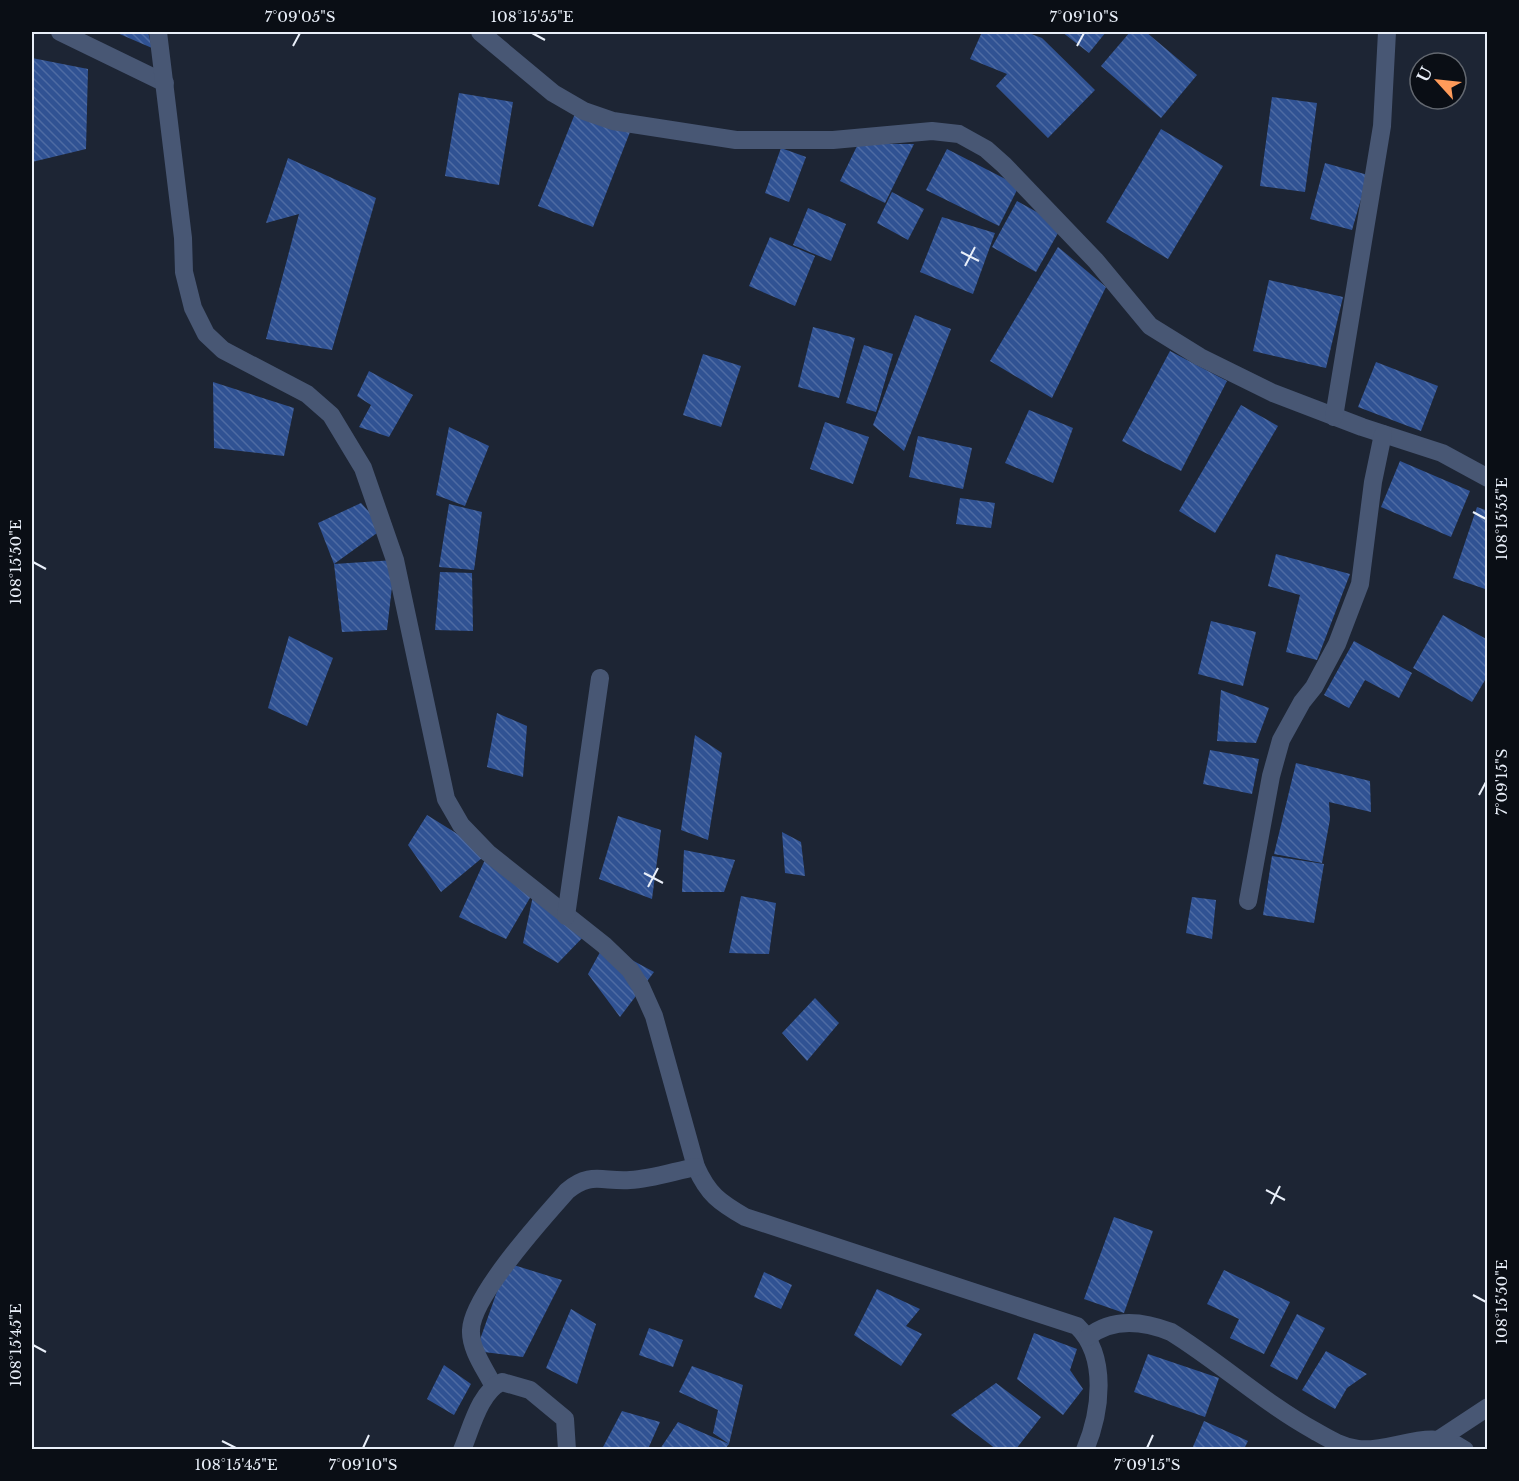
<svg xmlns="http://www.w3.org/2000/svg" width="1519" height="1481" viewBox="0 0 1519 1481" font-family="'Libre Baskerville',serif">
<style>
.building{fill:url(#building-back-hatch)}
.lines{fill:none;stroke-linecap:round;stroke-linejoin:round}
.minor{stroke:#485774;stroke-width:18}
.ticks{fill:none;stroke:#e9eff9;stroke-width:2}
.neatline{fill:none;stroke:#e9eff9;stroke-width:2}
.ticks-label{font-size:15px;text-anchor:middle;fill:#e9eff9}
</style>
<defs>
<pattern id="building-back-hatch" width="6" height="6" patternUnits="userSpaceOnUse" patternTransform="scale(1.5)"><rect width="6" height="6" fill="#305293"/><path d="M-1 5l2 2M0 0l6 6M5-1l2 2" fill="none" stroke="#4e6ba3"/></pattern>
</defs>
<rect width="100%" height="100%" fill="#1d2534"/>
<g class="building">
<polygon points="115,32 148,32 152,48"/>
<polygon points="982,32 1026,32 1042,38 1095,90 1048,138 996,86 1007,74 970,59"/>
<polygon points="1062,32 1106,32 1089,53"/>
<polygon points="1130,32 1146,32 1197,75 1161,118 1101,66"/>
<polygon points="32,58 88,69 86,149 32,162"/>
<polygon points="459,93 513,102 499,185 445,176"/>
<polygon points="1272,97 1317,103 1305,192 1260,186"/>
<polygon points="576,111 630,132 593,227 538,206"/>
<polygon points="1161,129 1223,166 1168,259 1106,222"/>
<polygon points="858,144 914,144 885,203 840,181"/>
<polygon points="781,148 806,157 789,202 765,193"/>
<polygon points="947,149 1019,186 999,226 926,190"/>
<polygon points="288,158 376,198 332,350 266,339 299,214 266,223"/>
<polygon points="1325,163 1368,175 1352,230 1310,219"/>
<polygon points="892,192 924,209 908,240 877,223"/>
<polygon points="1017,201 1062,226 1036,272 992,247"/>
<polygon points="808,208 846,224 831,261 793,245"/>
<polygon points="942,217 995,233 973,294 920,272"/>
<polygon points="770,237 815,256 795,306 749,286"/>
<polygon points="1058,247 1106,287 1052,398 990,361"/>
<polygon points="1269,280 1343,297 1326,368 1253,351"/>
<polygon points="915,315 951,329 904,451 873,425"/>
<polygon points="813,327 855,338 839,398 798,387"/>
<polygon points="864,345 893,354 876,412 846,403"/>
<polygon points="1170,351 1227,381 1181,471 1122,441"/>
<polygon points="703,354 741,366 721,427 683,415"/>
<polygon points="1376,362 1438,386 1421,431 1358,407"/>
<polygon points="369,371 413,395 389,437 359,427 371,405 357,396"/>
<polygon points="213,382 294,408 284,456 214,448"/>
<polygon points="1241,405 1278,426 1215,533 1179,511"/>
<polygon points="1029,410 1073,428 1053,483 1005,463"/>
<polygon points="825,422 869,437 853,484 810,469"/>
<polygon points="449,427 489,446 465,506 436,495"/>
<polygon points="918,436 972,448 963,489 909,477"/>
<polygon points="1400,461 1470,491 1451,537 1381,507"/>
<polygon points="960,498 995,503 991,528 956,524"/>
<polygon points="361,503 384,528 334,564 318,523"/>
<polygon points="449,504 482,512 474,570 439,567"/>
<polygon points="1477,507 1488,511 1488,590 1453,578"/>
<polygon points="1276,554 1350,574 1317,660 1286,652 1300,595 1268,586"/>
<polygon points="395,560 387,630 342,632 334,564"/>
<polygon points="440,572 472,573 473,631 435,630"/>
<polygon points="1443,615 1488,640 1488,675 1472,702 1413,668"/>
<polygon points="1211,621 1256,632 1243,686 1198,674"/>
<polygon points="289,636 333,658 307,726 268,708"/>
<polygon points="1354,641 1412,673 1399,698 1365,680 1349,708 1324,695"/>
<polygon points="1221,690 1269,708 1256,743 1217,741"/>
<polygon points="497,713 527,726 523,777 487,767"/>
<polygon points="695,735 722,753 708,840 681,830"/>
<polygon points="1210,750 1259,759 1252,794 1203,784"/>
<polygon points="1296,763 1370,781 1371,812 1329,802 1330,819 1322,863 1274,854"/>
<polygon points="427,815 488,853 534,891 506,939 459,917 488,853 441,892 408,845"/>
<polygon points="618,816 661,830 652,899 599,879"/>
<polygon points="782,832 801,842 805,876 785,873"/>
<polygon points="684,850 735,860 724,892 682,892"/>
<polygon points="1272,856 1324,864 1314,923 1263,915"/>
<polygon points="534,891 588,932 558,963 523,943"/>
<polygon points="741,896 776,903 769,954 729,953"/>
<polygon points="1192,897 1216,900 1212,939 1186,933"/>
<polygon points="604,945 654,972 620,1017 588,974"/>
<polygon points="815,998 839,1023 807,1061 782,1033"/>
<polygon points="1114,1217 1153,1231 1124,1313 1084,1299"/>
<polygon points="507,1263 562,1280 523,1357 476,1351"/>
<polygon points="1224,1270 1290,1302 1264,1354 1230,1338 1239,1319 1207,1304"/>
<polygon points="764,1272 792,1285 781,1309 754,1297"/>
<polygon points="877,1289 920,1309 906,1326 922,1334 901,1366 854,1335"/>
<polygon points="571,1309 596,1324 577,1384 546,1368"/>
<polygon points="1297,1314 1325,1328 1297,1380 1270,1366"/>
<polygon points="649,1328 683,1340 673,1367 639,1355"/>
<polygon points="1034,1333 1077,1349 1070,1370 1083,1389 1063,1415 1017,1379"/>
<polygon points="1326,1351 1367,1374 1347,1388 1335,1409 1302,1390"/>
<polygon points="1148,1354 1219,1378 1205,1417 1134,1392"/>
<polygon points="444,1365 471,1384 454,1415 427,1399"/>
<polygon points="692,1366 743,1385 729,1444 725,1449 660,1449 678,1422 729,1444 713,1433 718,1410 679,1392"/>
<polygon points="996,1383 1041,1417 1016,1449 996,1449 951,1415"/>
<polygon points="622,1411 660,1422 648,1449 602,1449"/>
<polygon points="1204,1421 1248,1441 1244,1449 1192,1449"/>
</g>
<g class="lines">
<g class="minor">
<polyline points="60,32 165,83"/>
<path d="M158 32 183 238 184 272 193 308 206 334 223 350 307 394 331 415 363 468 395 560 446 799 461 825 488 853 604 945 630 970 641 987 654 1016 696 1167C708 1194 719 1202 745 1217L1077 1326C1108 1356 1101 1412 1085 1450"/>
<polyline points="480,32 553,93 584,111 613,121 736,140 833,140 932,131 959,134 986,149 1004,165 1096,261 1150,326 1200,357 1273,393 1362,427 1442,453 1488,478"/>
<polyline points="1334,417 1382,126 1387,32"/>
<polyline points="1248,901 1271,776 1281,740 1302,702 1314,687 1337,644 1360,584 1373,482 1383,434"/>
<polyline points="566,916 600,678"/>
<path d="M1088 1337C1113 1317 1143 1321 1171 1332 1221 1363 1264 1403 1315 1431 1329 1439 1342 1447 1358 1449 1394 1453 1430 1425 1465 1450"/>
<path d="M493 1385C485 1369 470 1349 471 1330 472 1296 543 1218 567 1191 590 1171 603 1182 630 1180 652 1179 675 1171 696 1167"/>
<polyline points="1438,1440 1488,1407"/>
<path d="M462 1450C471 1429 480 1391 502 1382L530 1390 565 1419 567 1450"/>
</g>
</g>
<path class="ticks" d="M532 33 545 40M293 46 300 33M1077 46 1084 33M961 252 979 261M965 266 975 247M1473 512 1486 519M33 562 46 569M1479 795 1486 782M644 873 663 883M648 887 658 868M1266 1190 1285 1200M1271 1204 1280 1186M1473 1295 1486 1302M33 1345 46 1352M222 1441 236 1448M363 1448 369 1435M1147 1448 1153 1435"/>
<rect width="1519" height="1481" fill="none" stroke="#0a0e15" stroke-width="66"/>
<g transform="translate(1438 81) rotate(297)"><circle r="28" fill="#0a0e15" stroke="#636870" stroke-width="1.5"/>
<path d="M0-4.5L10 22L0 15L-10 22Z" fill="#ff9b5a"/>
<text y="-9" font-size="16" font-weight="bold" text-anchor="middle" fill="#e9eff9">U</text>
</g>
<rect x="33" y="33" width="1453" height="1415" class="neatline"/>
<g class="ticks-label">
<text x="300" y="22">7°09'05"S</text>
<text x="532" y="22">108°15'55"E</text>
<text x="1084" y="22">7°09'10"S</text>
<text transform="translate(1502 519) rotate(-90)" y="5">108°15'55"E</text>
<text transform="translate(16 562) rotate(-90)" y="5">108°15'50"E</text>
<text transform="translate(1502 782) rotate(-90)" y="5">7°09'15"S</text>
<text transform="translate(1502 1302) rotate(-90)" y="5">108°15'50"E</text>
<text transform="translate(16 1345) rotate(-90)" y="5">108°15'45"E</text>
<text x="236" y="1470">108°15'45"E</text>
<text x="363" y="1470">7°09'10"S</text>
<text x="1147" y="1470">7°09'15"S</text>
</g>
</svg>
